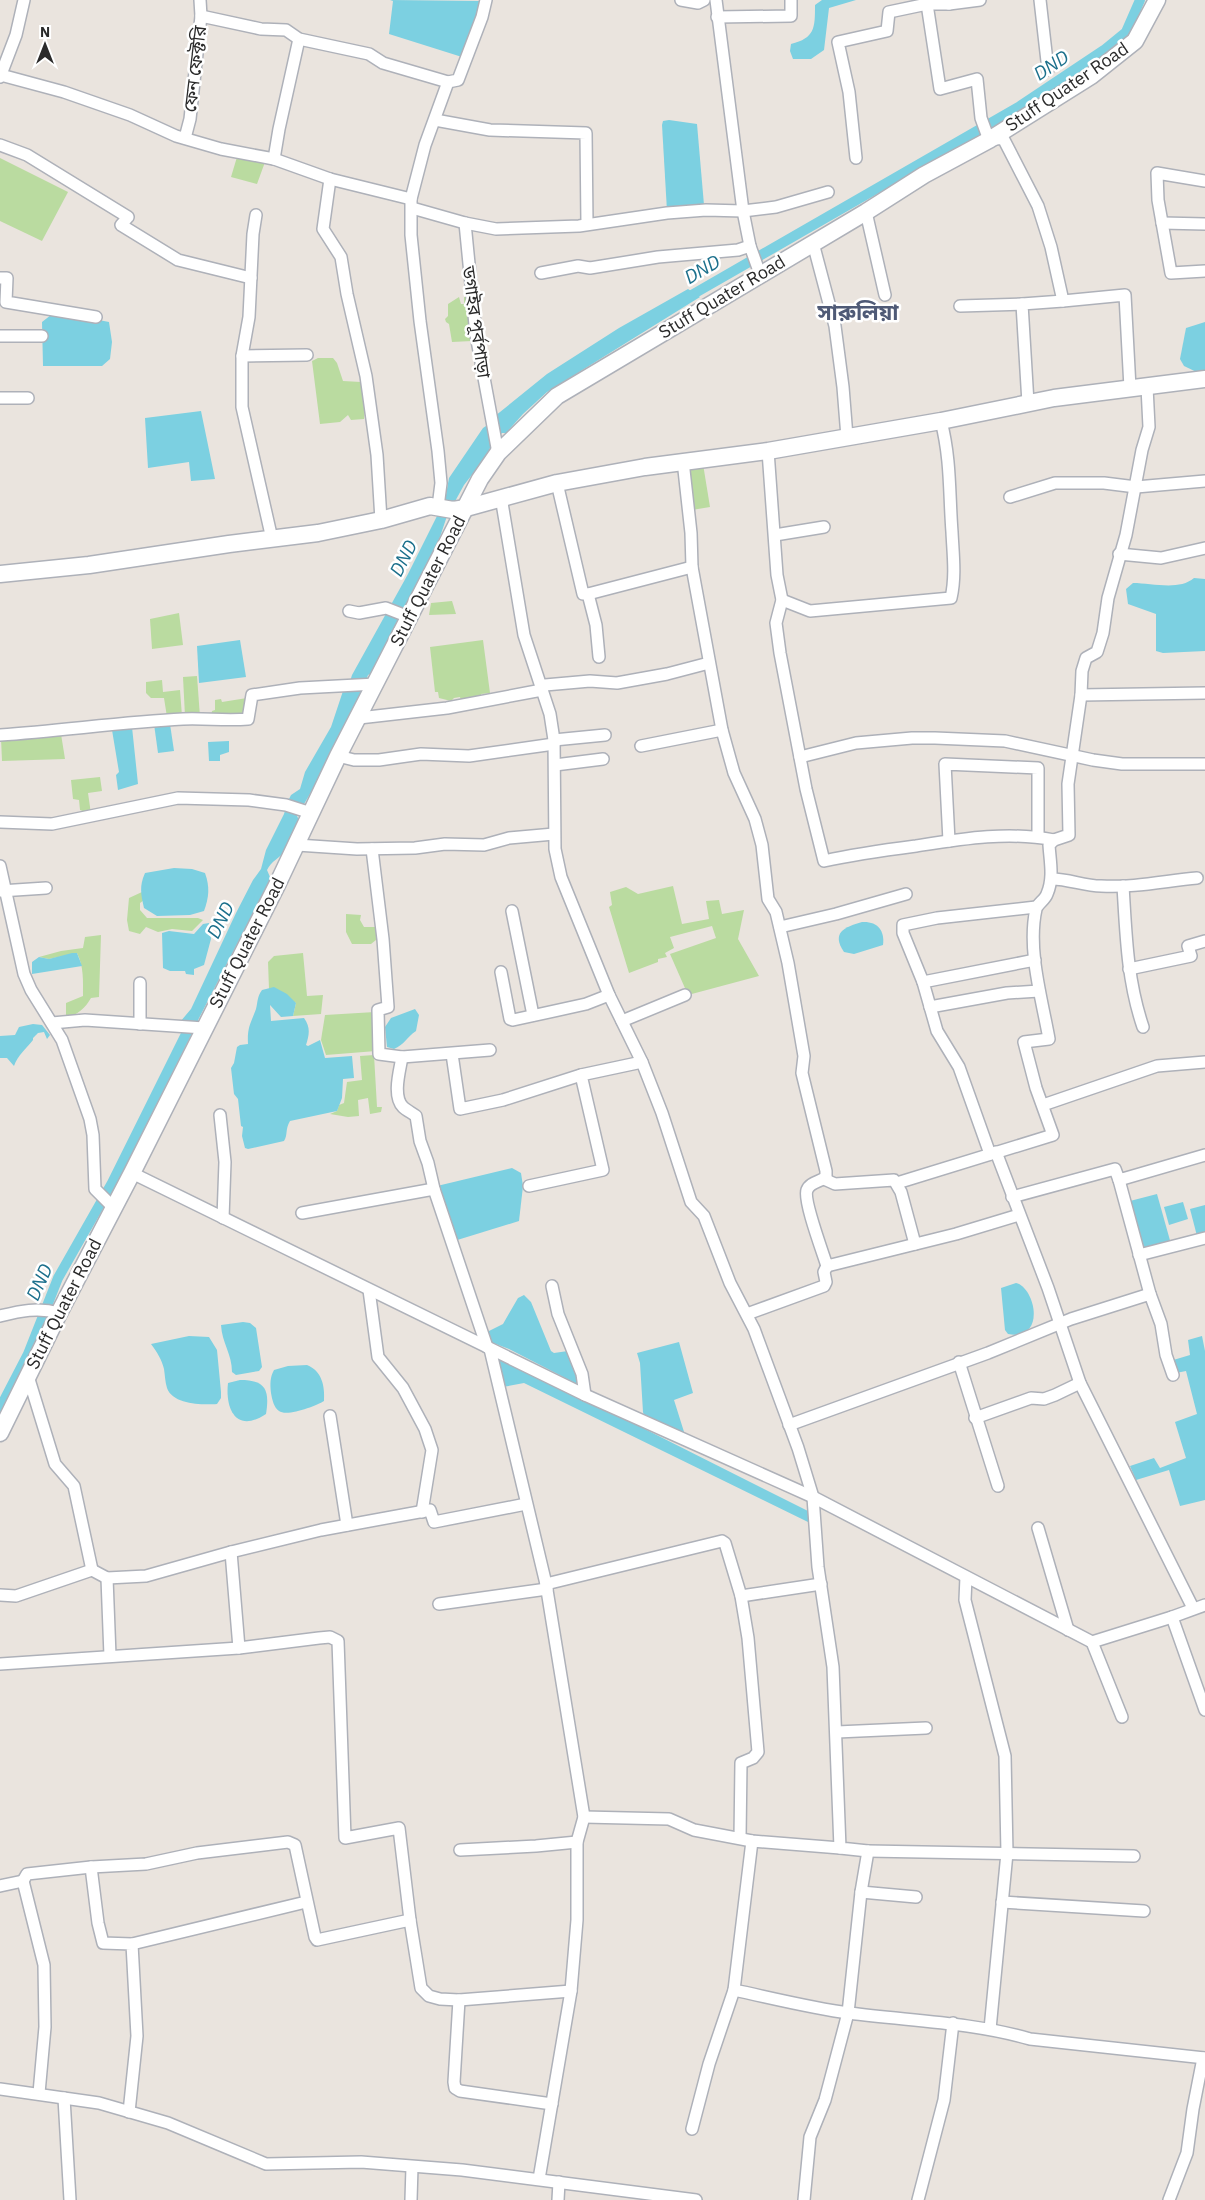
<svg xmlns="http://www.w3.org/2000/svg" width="1205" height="2200" viewBox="0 0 1205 2200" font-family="'IBM Plex Sans','Noto Sans Bengali',sans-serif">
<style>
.green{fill:#badba0}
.water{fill:#7cd0e1}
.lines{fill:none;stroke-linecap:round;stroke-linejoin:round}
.canal{stroke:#7cd0e1;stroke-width:10}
.street-casing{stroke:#aeb1b9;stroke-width:14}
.secondary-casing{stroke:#aeb1b9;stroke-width:19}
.street{stroke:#fff;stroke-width:11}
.secondary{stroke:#fff;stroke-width:16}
.labels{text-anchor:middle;stroke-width:5;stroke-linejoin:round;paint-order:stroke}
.street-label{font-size:18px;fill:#2a2a2a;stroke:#fff}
.water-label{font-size:19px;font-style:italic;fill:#1c708c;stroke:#fff}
.district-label{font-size:22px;font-weight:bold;fill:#4f5a76;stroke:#fff}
</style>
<rect width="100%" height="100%" fill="#eae4de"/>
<g class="green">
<polygon points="237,157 265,162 257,184 231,177"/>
<polygon points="0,158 68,192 42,241 0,221"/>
<polygon points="469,296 472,341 452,342 449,324 446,322 445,319 448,316 448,304 459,297 461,304 464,304 464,297"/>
<polygon points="318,358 333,358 337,363 343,381 361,382 365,409 364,419 351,420 348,415 340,422 320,424 312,361"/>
<polygon points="703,464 710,507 692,510 686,467"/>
<polygon points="452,601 456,614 429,615 431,603"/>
<polygon points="179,613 183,645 152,649 150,619"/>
<polygon points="483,640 490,693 481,694 481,699 462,704 460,697 454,698 451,701 439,698 438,692 435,692 430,647"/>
<polygon points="197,676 200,717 185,716 183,677"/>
<polygon points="162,680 163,692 180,690 182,716 167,717 164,698 151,698 146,693 146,682"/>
<polygon points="247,698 242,716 211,717 212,711 215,710 215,700 221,699 222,702"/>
<polygon points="61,734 65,759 2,761 1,738"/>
<polygon points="100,777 102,791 88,793 91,814 80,810 79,800 73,799 71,780"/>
<polygon points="673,886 682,924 709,919 706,901 719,900 722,914 744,910 738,939 759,976 688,995 670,954 716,938 712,926 670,937 674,948 665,953 667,957 658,959 658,962 629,973 609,907 612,905 610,892 626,887 638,894"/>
<polygon points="142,892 144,900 140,903 140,910 147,918 198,918 203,920 192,931 172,929 158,932 146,927 140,934 129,931 127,920 129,898"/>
<polygon points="346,914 361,915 360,920 364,927 378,927 376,940 371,944 352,944 346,932"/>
<path d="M101 935 99 997 91 998C86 1007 77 1016 66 1017V1003L83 996C83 981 84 967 77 953L49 959 39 957 61 951 83 948 85 937Z"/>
<polygon points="303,953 307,996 323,995 321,1014 293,1016 296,1003 269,989 268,962 274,956"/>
<polygon points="375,1012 376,1051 326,1055 321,1040 325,1015"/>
<polygon points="374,1055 377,1107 382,1107 381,1112 370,1114 368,1098 358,1100 359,1116 348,1117 330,1114 337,1111 339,1105 344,1103 347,1082 362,1080 360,1056"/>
</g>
<g class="water">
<polygon points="390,0 481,1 462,57 389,34 393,1"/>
<path d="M822 0H856L829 8 824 50 811 59H793L790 51 791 44C815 38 815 28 815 5Z"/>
<polygon points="669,120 697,124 704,205 667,211 662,125 663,121"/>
<path d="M688 289 700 297 547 392 523 414 506 433H502L493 442 485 458 464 485 447 516 440 537 374 672 368 675 362 692 324 770 297 816 299 820C295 829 291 841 286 850 280 858 271 861 267 870L270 877 268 884 196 1024 180 1022 191 1009 236 913 253 880 261 869 266 850 284 814 288 801 291 795 300 789 305 772 331 727 343 691 348 688 352 675 408 574 445 500 449 478 483 428 495 420V416L547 374 619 328Z"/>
<polygon points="53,311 109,322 112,342 110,359 102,366 43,366 42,322 51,315"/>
<polygon points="1205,322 1205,376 1184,366 1180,359 1186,328"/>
<polygon points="201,411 215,479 191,481 189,462 148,468 145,418"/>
<path d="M1194 578 1205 579V651L1163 653 1156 651V614L1128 604 1126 589 1133 583C1152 583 1179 591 1194 578Z"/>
<polygon points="240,640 246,677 199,683 197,646"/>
<polygon points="154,724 170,724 174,751 158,753"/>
<polygon points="132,727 138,784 118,790 116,775 119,772 112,730"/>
<polygon points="229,741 229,752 220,755 220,761 209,761 208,742"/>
<path d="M174 868 192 869 205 873C210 887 209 897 204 911L190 915 157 916 144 908C141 895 139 886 145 873Z"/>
<path d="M862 922C877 921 885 930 883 945L854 954 844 952C831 933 844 927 862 922Z"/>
<polygon points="209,923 211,939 204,965 194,969 194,975 186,974 185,971 170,971 163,968 162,933 169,931 194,934 203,924"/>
<polygon points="72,953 77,953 82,966 32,974 32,962 39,957 49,959"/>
<path d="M274 987 287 994 296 1003 293 1016 281 1017 270 1005 271 1021 304 1018C311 1028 309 1035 306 1045L308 1046 320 1040 325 1058 352 1056 354 1078 343 1079 342 1098 337 1111 290 1121C285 1129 288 1135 284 1141L248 1149 245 1148 242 1136 243 1127 241 1126 238 1099 234 1094 231 1068 234 1063 237 1047 240 1045 248 1044C247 1027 251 1023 256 1009 258 1001 257 997 262 990Z"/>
<path d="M415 1009 419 1015 416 1031C407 1037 404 1045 394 1049L387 1047 385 1027 391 1018Z"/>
<path d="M33 1024 42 1025 50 1035 47 1039 44 1032 38 1033 33 1038V1040C26 1049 18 1055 14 1066L7 1058H0V1036L15 1035 19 1027Z"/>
<polygon points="512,1168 521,1173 523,1186 519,1221 454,1241 437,1186"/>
<polygon points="1157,1194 1171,1244 1143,1251 1130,1201"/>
<polygon points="1183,1202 1188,1219 1169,1225 1164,1207"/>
<polygon points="1205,1205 1205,1234 1197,1236 1190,1209"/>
<path d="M1016 1283C1035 1287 1047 1341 1008 1334L1005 1330 1001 1288Z"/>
<polygon points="524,1295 531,1302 551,1351 554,1353 568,1351 577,1368 579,1383 577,1384 509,1349 488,1341 487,1332 503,1324 518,1298"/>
<path d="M243 1322 250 1323 256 1328 262 1367 259 1371 236 1375 232 1372C232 1354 222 1343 221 1325Z"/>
<path d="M189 1336 209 1337 217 1350 221 1392V1398L217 1404C203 1405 173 1405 167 1388 165 1382 165 1375 164 1369 162 1360 157 1352 151 1344Z"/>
<polygon points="1202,1336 1205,1351 1205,1500 1180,1506 1169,1470 1136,1480 1130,1466 1154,1458 1160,1468 1186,1458 1175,1422 1197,1414 1186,1371 1176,1373 1170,1361 1190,1355 1188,1340"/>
<polygon points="679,1342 693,1393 674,1400 685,1435 645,1419 643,1412 640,1363 637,1353"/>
<polygon points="497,1359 613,1413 808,1511 808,1522 524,1383 503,1387"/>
<path d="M307 1365C322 1371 325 1386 324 1401 316 1406 287 1417 279 1411 274 1408 272 1399 271 1393 270 1384 270 1377 274 1370L288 1366Z"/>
<path d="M240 1380C265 1380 270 1389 266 1414 236 1434 225 1409 228 1383Z"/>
</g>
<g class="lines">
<g class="canal">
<polyline points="683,300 1020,106 1104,50 1126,32 1140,0"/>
<polyline points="0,1408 28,1354 58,1278 112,1183 193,1020"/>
</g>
<defs>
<g id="street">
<polyline points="681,0 698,3 704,0"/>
<polyline points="716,0 743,211 750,246 760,274"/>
<polyline points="949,0 949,4 980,0"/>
<polyline points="1040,0 1048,70"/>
<polyline points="927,4 940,89 977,79 981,118 989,140 1003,138 1038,206 1051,247 1063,301 1022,304 1028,403"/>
<polyline points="201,16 261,29 286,30 299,39 369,54 383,63 448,82"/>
<polyline points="717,17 791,16 791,0"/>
<polyline points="1,75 64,92 130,115 176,136 221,149 274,159 330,179 411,199"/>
<polyline points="0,77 16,35 24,0"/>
<polyline points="435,120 490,130 586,133 587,224"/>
<polyline points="185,138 190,119 201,16 200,0"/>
<polyline points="0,145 27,155 128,217 121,225 178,260 251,278"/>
<polyline points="856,158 849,92 838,42 887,31 889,12 927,4 949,4"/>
<polyline points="274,159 279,129 299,39"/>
<polyline points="330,179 323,229 341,257 347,294 366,376 377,455 381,520"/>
<polyline points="1205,181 1157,173 1158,200 1171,273 1205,271"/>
<polyline points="412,208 465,223 496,229 579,226 667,213 706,210 743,211 776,207 828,192"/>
<polyline points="866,212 885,295"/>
<polyline points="256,215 253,234 249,317 242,356 242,407 272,539"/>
<polyline points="465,223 476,335 498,453"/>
<polyline points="1162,223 1205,224"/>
<polyline points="813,243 835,326 843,387 847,437"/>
<polyline points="541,273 578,266 590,268 658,257 738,250 750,246"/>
<polyline points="0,278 7,278 6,302 96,317"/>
<polyline points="1063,301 1125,295 1130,388"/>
<polyline points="960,306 1022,304"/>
<polyline points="0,336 42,336"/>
<polyline points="242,356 307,355"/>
<polyline points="0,398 28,398"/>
<path d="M768 451 777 575 782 600 776 623 780 653 806 789 824 861C855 854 885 850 916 846 961 839 1008 831 1054 840"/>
<path d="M683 461 691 533 692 567 722 730 734 773 755 819 762 845 768 899 776 912 788 963 804 1056 802 1073 826 1171V1177C820 1182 810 1182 807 1190 803 1200 823 1253 827 1266L956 1234 1019 1215"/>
<polyline points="557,483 583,594 588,594 596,625 599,657"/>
<polyline points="501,497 524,635 550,714 554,740 555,849 561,877 609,995 642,1062 662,1113 691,1202 704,1216 730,1283 754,1329 798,1448 813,1497 818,1567 833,1667 840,1848 868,1851 861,1892 848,2013 825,2100 810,2137 804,2200"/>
<polyline points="1010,497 1055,483 1104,483 1136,487 1205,481"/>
<polyline points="438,507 441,483 438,451 420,321 411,235 411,199 425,145 448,82 458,80 482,17 486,0"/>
<polyline points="775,535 824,527"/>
<polyline points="1119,554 1161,558 1205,548"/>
<polyline points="588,594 692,567"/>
<path d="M782 600 810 611 951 598C956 576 953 554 952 532 949 493 951 460 941 421"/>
<polyline points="349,611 359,613 386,608 409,617"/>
<polyline points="1081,695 1205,693"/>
<polyline points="359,718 447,708 542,690 545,685 590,681 617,683 667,674 709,663"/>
<path d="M0 735C61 731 122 722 183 719 205 718 226 721 248 719L252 695 300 688 376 684"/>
<polyline points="554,740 605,735"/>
<polyline points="641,746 722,730"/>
<polyline points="338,756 354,760 379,760 421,754 469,756 554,744"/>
<polyline points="800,757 856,743 912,738 935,738 1005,741 1093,760 1122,764 1205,764"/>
<polyline points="555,765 603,759"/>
<polyline points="0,822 52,824 178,798 249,800 286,805 311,813"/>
<polyline points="949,841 945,764 1038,768 1038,837"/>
<polyline points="297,845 357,849 415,848 445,844 484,845 509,838 554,834"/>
<polyline points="372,849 383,939 388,1007 378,1010 379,1054 402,1057 490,1050"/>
<polyline points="0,866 24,974 31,990 62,1040 90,1119 93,1135 95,1189 114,1208"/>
<path d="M1052 879C1069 879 1084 886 1101 886 1133 888 1165 881 1197 878"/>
<path d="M1123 886C1126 934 1127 980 1143 1027"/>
<polyline points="0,891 46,888"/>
<polyline points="512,911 533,1015"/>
<polyline points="780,927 836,914 906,894"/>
<polyline points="1129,969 1191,956 1188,946 1205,941"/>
<polyline points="501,972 510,1019 513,1020 586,1004 609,995"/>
<polyline points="923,982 903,933 903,925 937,918 1036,907"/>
<polyline points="930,1007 1007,993 1039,991"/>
<polyline points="622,1021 685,995"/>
<polyline points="52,1023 85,1020 204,1028"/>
<polyline points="140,1024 140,983"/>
<polyline points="452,1054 460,1109 503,1100 581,1075"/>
<path d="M402 1057C400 1070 392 1096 403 1107 406 1110 412 1113 416 1116L420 1141 428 1163 434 1189 487 1347"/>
<polyline points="1043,1105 1157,1066 1205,1062"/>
<polyline points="220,1115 225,1162 223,1218"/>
<polyline points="996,1152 1048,1288 1080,1383 1193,1608"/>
<polyline points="990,1154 959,1067 937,1031 923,982 1035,960"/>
<polyline points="132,1173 585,1395 813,1497 1092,1642 1172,1617"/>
<polyline points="824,1179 835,1184 894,1180 901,1192 915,1244"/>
<polyline points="1119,1180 1150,1294"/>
<path d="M897 1183 1053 1135 1036 1088 1024 1042 1049 1039C1042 999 1027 950 1036 909 1038 903 1045 900 1047 894 1054 878 1050 861 1049 845L1054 840 1069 835 1068 784 1081 695 1082 671 1086 658 1097 652 1103 633 1108 598 1126 535 1142 450 1149 427 1147 387"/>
<polyline points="529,1186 603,1170 581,1075 642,1062"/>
<polyline points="1012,1197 1115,1169 1119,1180 1205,1155"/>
<polyline points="302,1213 434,1189"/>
<polyline points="1139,1255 1205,1238"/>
<polyline points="552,1286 558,1314 582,1374 585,1395"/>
<polyline points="369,1290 378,1357 403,1388 425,1429 432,1450 422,1512"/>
<polyline points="747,1314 824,1286 826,1282 824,1272 827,1266"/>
<path d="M0 1316C20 1311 38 1307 59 1313"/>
<polyline points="490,1349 546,1584 584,1817 577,1842 577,1920 571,1991 539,2179"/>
<polyline points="959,1362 998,1486"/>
<polyline points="28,1376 55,1464 74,1486 92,1570"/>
<polyline points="330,1416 347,1525"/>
<polyline points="975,1418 1031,1398 1044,1399 1055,1395 1080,1383"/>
<polyline points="789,1425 988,1353 1071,1319 1150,1294 1161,1324 1166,1355 1173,1375"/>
<polyline points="1038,1528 1068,1630"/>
<polyline points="231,1552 239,1648"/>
<polyline points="966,1577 965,1600 1005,1756 1007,1853 990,2029"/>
<polyline points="107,1578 110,1656"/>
<polyline points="546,1584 722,1541 725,1543 741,1596 748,1638 758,1752 753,1758 741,1763 740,1838"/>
<polyline points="0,1595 16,1596 92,1570 107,1578 146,1576 231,1552 321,1530 430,1510 434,1522 526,1504"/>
<polyline points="741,1596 821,1584"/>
<polyline points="439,1604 547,1589"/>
<polyline points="1205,1605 1172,1617 1205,1710"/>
<polyline points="1092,1642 1122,1717"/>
<polyline points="0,1664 239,1648 319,1638 330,1637 338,1641 345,1838 399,1828 410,1920"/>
<polyline points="837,1732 926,1728"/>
<polyline points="584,1817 669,1819 694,1830 752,1841 840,1848"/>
<path d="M752 1841 734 1990C772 1998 811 2008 849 2013 910 2021 971 2022 1030 2039L1205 2058"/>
<polyline points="460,1850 536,1846 577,1842"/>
<polyline points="868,1851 1134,1856"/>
<polyline points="91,1867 98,1923 103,1943 132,1944 137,2036 129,2112"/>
<polyline points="23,1881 27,1874 91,1867 146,1864 197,1853 288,1842 295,1845 315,1937 317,1940 410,1920 421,1988 429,1996 440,1999 459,2000 571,1991"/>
<polyline points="0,1886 23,1881 44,1965 45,2027 39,2093"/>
<polyline points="861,1892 916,1897"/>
<polyline points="1002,1902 1144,1911"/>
<polyline points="132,1944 306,1902"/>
<polyline points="459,2000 454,2082 455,2088 460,2091 552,2104"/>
<polyline points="0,2089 99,2103 168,2123 266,2164 361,2162 462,2170 696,2200"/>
<polyline points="64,2098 70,2200"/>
<polyline points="692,2129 709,2064 734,1990"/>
<polyline points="411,2200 412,2167"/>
<polyline points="558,2200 559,2182"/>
<polyline points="918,2200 944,2100 953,2023"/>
<polyline points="1169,2200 1187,2153 1193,2109 1203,2058"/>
</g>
<g id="secondary">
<polyline points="0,574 89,565 229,544 318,533 381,520 430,506 453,510 466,508 557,483 645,467 768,451 941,421 1054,398 1205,379"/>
<polyline points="0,1433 59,1313 132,1173 277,885 338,756 480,479 498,453 557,396 866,212 924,175 989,140 1091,76 1135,41 1157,0"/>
</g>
</defs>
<use href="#street" class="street-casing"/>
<use href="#secondary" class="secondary-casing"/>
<use href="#street" class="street"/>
<use href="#secondary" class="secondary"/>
</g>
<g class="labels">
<g class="street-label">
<text transform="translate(195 69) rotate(-83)" y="6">ফেন ফেক্টরি</text>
<text transform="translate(1067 87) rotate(-34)" y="6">Stuff Quater Road</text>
<text transform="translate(722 297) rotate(-31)" y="6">Stuff Quater Road</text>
<text transform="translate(476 322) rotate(82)" y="6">ডগাইর পূর্বপাড়া</text>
<text transform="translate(428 581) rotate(-63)" y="6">Stuff Quater Road</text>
<text transform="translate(247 943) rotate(-63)" y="6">Stuff Quater Road</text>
<text transform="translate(64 1304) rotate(-63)" y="6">Stuff Quater Road</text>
</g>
<g class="water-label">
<text transform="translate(1051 65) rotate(-34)" y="7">DND</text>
<text transform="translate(702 269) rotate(-30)" y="7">DND</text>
<text transform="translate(403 558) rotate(-63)" y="7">DND</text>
<text transform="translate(220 920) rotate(-64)" y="7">DND</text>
<text transform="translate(39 1282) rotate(-66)" y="7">DND</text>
</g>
<g class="district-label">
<text x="858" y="320">সারুলিয়া</text>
</g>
</g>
<g transform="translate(45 45)" stroke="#ffffff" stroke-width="4" paint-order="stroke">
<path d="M0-4L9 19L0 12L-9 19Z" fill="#2a2a2a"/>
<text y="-8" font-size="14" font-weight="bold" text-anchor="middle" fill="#2a2a2a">N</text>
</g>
</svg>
